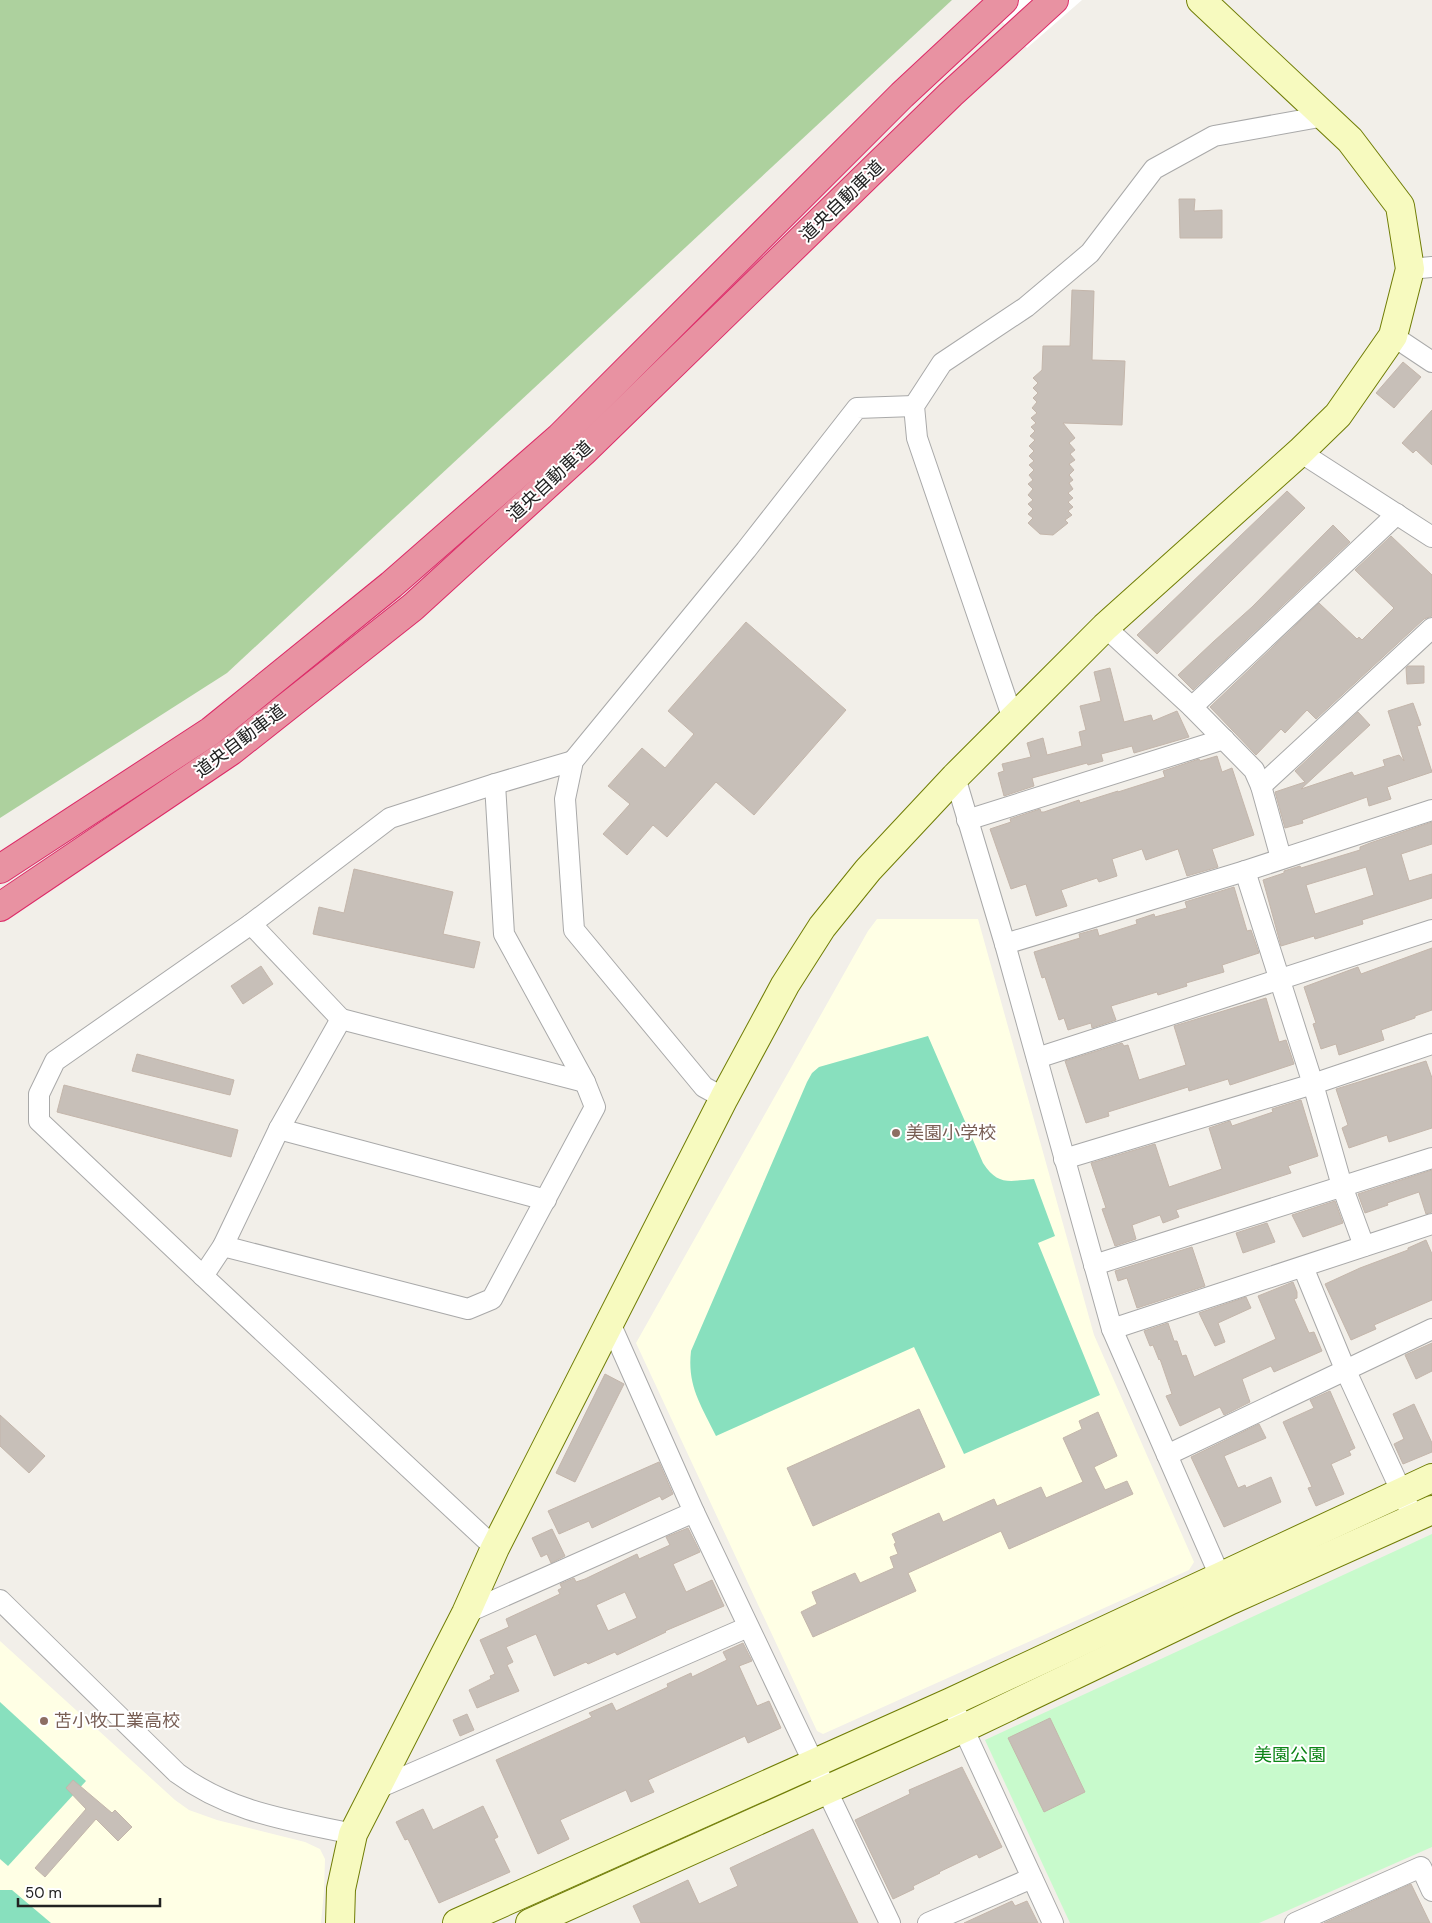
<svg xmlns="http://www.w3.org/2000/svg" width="1432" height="1923" viewBox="0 0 1432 1923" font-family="'DM Sans','Noto Sans JP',sans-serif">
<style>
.education{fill:#ffffe5}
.forest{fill:#add19e}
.park{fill:#c8facc}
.pitch{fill:#88e0be}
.pier{fill:#fff}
.building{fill:#c7bfb8;stroke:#c4b6ab;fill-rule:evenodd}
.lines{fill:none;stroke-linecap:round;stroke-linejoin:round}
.street-casing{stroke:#a9a9a9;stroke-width:22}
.secondary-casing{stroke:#707d05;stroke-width:30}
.highway-casing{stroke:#dc2a67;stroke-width:30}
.street{stroke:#fff;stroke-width:20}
.secondary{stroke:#f7fabf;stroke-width:28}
.highway{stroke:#e892a2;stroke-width:28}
.education-dot{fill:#8d6e63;stroke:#fff;stroke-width:2}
.labels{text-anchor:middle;stroke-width:4;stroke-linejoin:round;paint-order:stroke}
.street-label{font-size:18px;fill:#222;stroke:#fff}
.education-label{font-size:18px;fill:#785e54;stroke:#fff;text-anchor:start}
.park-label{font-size:18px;fill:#0c8416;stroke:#fff}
</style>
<rect width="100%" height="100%" fill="#f2efe9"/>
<g class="education">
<polygon points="877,919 978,919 1094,1335 1194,1562 1189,1570 823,1734 817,1731 636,1343 868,931"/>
<polygon points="0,1641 175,1800 189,1810 217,1820 305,1842 320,1849 325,1859 324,1891 321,1923 0,1923"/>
</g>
<polygon class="forest" points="0,0 952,0 227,673 0,818"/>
<polygon class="park" points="1432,1534 1432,1847 1259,1923 1070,1923 985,1740"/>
<g class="pitch">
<path d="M928 1036 983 1163C998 1186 1009 1181 1034 1179L1055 1236 1038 1243 1100 1395 964 1454 914 1347 716 1436C701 1405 687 1386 691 1351L807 1082 812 1073 819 1067Z"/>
<polygon points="0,1702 86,1781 8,1866 0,1859"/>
<polygon points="0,1890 12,1890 51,1923 0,1923"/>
</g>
<polygon class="pier" points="982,0 1082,0 1027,48"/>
<g class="building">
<polygon points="1179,199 1195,199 1194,211 1222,210 1222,238 1180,238"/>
<polygon points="1072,290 1094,291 1092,360 1125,361 1122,425 1063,423 1075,438 1069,443 1075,450 1070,454 1075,460 1069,464 1074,470 1069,475 1073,480 1069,483 1073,489 1068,493 1073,498 1068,502 1073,507 1068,511 1072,515 1065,520 1068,523 1053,535 1040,534 1028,523 1033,518 1028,514 1033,509 1028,504 1033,500 1028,495 1033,489 1028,484 1033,480 1029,475 1034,470 1029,465 1034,461 1029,456 1034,451 1029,446 1035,440 1030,436 1035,431 1031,427 1036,423 1031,418 1037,413 1032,408 1037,402 1033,398 1038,393 1033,388 1038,383 1033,378 1042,370 1043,346 1070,346"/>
<polygon points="1403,362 1421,377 1394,408 1376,393"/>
<polygon points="1432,410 1432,465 1416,450 1413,453 1402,443"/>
<polygon points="1287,491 1305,508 1157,654 1137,635"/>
<polygon points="1333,525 1350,542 1193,690 1178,675 1213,642 1252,607"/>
<polygon points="1391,536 1432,575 1432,616 1424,619 1316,719 1307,710 1285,733 1281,729 1256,755 1210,707 1319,603 1357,639 1359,637 1362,640 1394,608 1355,570"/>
<polygon points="746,622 846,710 754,815 716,782 667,837 653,825 627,855 603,834 630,804 608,786 642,748 665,768 694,734 668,711"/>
<polygon points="1408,666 1424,666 1424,683 1407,684 1406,668"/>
<polygon points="1110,668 1124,722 1151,715 1153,721 1177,711 1189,737 1134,753 1132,746 1101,754 1103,761 1088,765 1087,763 1032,778 1034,786 1004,796 998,773 1004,771 1002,764 1031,757 1027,743 1043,738 1047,755 1082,746 1079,732 1086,730 1080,706 1101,701 1094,672"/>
<polygon points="1413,703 1421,725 1417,726 1432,772 1387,787 1391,799 1369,806 1367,797 1302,820 1303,823 1285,828 1275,792 1305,782 1295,771 1358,712 1370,725 1301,789 1352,772 1354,776 1385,766 1383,760 1399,755 1404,761 1388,711"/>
<polygon points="1217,756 1222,772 1232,768 1254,835 1212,849 1218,867 1187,876 1178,849 1146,860 1142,849 1112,859 1117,876 1099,882 1097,878 1061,890 1067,906 1036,916 1026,884 1011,889 990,829 1011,822 1010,819 1040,809 1041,812 1044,812 1079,800 1080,803 1118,791 1118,792 1165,777 1163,771 1199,759 1200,761"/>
<path d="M1432 822V844L1401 854 1409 881 1432 874V898L1362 920 1363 924 1315 939 1314 936 1281 946 1263 880 1284 873V871L1300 866 1301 868 1360 850V847L1370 843ZM1366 867 1374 895 1315 914 1306 885Z"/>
<polygon points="354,869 453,892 443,934 480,942 474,968 313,934 319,907 344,913"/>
<polygon points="1234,887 1247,931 1251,930 1259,953 1222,965 1224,972 1186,983 1187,986 1158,995 1157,992 1111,1006 1116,1020 1092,1028 1091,1023 1068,1030 1064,1018 1059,1020 1045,977 1042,978 1034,952 1080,938 1079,934 1097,929 1099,936 1137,924 1136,920 1154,914 1155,917 1187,908 1185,902"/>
<polygon points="1432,948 1432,1010 1415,1016 1415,1018 1381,1030 1384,1040 1339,1055 1336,1044 1321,1049 1313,1024 1316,1023 1304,987 1358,967 1361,974"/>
<polygon points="261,966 273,984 243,1004 231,986"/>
<polygon points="1266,998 1279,1042 1286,1040 1294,1064 1230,1085 1228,1079 1189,1091 1188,1087 1108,1112 1109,1116 1086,1123 1065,1061 1122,1043 1124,1046 1128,1045 1139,1080 1186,1065 1174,1026"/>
<polygon points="137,1054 234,1080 230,1095 132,1071"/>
<polygon points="1426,1061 1432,1078 1432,1128 1389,1142 1387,1135 1349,1148 1342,1128 1348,1125 1336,1089"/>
<polygon points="64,1085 238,1130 231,1157 57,1112"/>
<polygon points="1301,1100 1318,1156 1288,1166 1291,1173 1176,1210 1179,1217 1163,1223 1160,1215 1132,1225 1136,1239 1115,1246 1102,1209 1106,1208 1091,1163 1155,1144 1169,1187 1222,1169 1209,1128 1230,1121 1232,1126 1273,1112 1272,1109"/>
<polygon points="1432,1170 1432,1212 1426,1214 1419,1192 1387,1203 1388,1205 1365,1213 1358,1194"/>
<polygon points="1335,1201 1343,1223 1303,1237 1292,1215"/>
<polygon points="1267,1223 1275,1242 1243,1253 1236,1233"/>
<polygon points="1426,1240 1432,1254 1432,1300 1374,1325 1376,1329 1351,1340 1325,1284 1360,1268 1408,1250 1408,1248"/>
<polygon points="1192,1247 1205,1286 1137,1308 1127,1278 1118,1281 1115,1271"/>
<polygon points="1293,1282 1297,1292 1297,1298 1294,1299 1309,1333 1314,1332 1322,1351 1274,1372 1271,1366 1242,1379 1250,1402 1224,1415 1220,1407 1180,1426 1166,1396 1172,1394 1160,1359 1159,1360 1153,1345 1150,1346 1144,1331 1168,1323 1174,1341 1177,1341 1182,1356 1186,1355 1194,1377 1276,1339 1258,1296"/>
<polygon points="1246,1297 1251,1308 1218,1323 1225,1342 1215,1346 1199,1313"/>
<polygon points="1432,1343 1432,1371 1416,1379 1405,1355"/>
<polygon points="605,1374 624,1384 575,1482 556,1473"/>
<polygon points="1330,1391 1355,1448 1349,1451 1351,1455 1331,1464 1344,1494 1316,1506 1308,1488 1312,1487 1283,1422 1314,1408 1310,1400"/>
<polygon points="1414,1404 1432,1443 1432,1452 1403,1464 1394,1444 1404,1439 1393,1414"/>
<polygon points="919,1409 945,1467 813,1526 787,1468"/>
<polygon points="1098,1412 1117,1456 1094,1467 1105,1490 1127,1481 1133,1494 1009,1549 1001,1531 908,1573 916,1591 813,1637 801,1612 817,1604 812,1592 855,1573 860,1583 894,1568 890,1557 898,1554 894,1544 896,1543 892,1534 939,1513 943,1522 994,1499 997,1506 1041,1487 1046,1498 1083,1482 1063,1438 1082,1429 1079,1421"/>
<polygon points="0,1415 45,1456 29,1473 0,1446"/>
<polygon points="1259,1424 1266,1438 1224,1456 1238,1488 1245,1485 1246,1488 1271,1477 1281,1502 1224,1527 1191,1457"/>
<polygon points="659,1462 673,1494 662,1500 660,1496 592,1528 589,1521 559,1534 548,1511"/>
<path d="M688 1528 700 1552 673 1564 686 1592 712 1580 724 1606 665 1631 666 1632 617 1655 615 1652 588 1664 586 1662 554 1676 536 1634 506 1647 513 1662 507 1665 519 1691 477 1708 469 1690 491 1679 490 1676 495 1674 480 1640 509 1627 506 1619 560 1594 558 1590 562 1588 560 1584 574 1578 576 1582 585 1579 637 1554 639 1559 670 1545 666 1537ZM625 1592 637 1618 608 1631 596 1605Z"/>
<polygon points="552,1529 565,1556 551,1563 547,1554 541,1557 532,1538"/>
<polygon points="743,1643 752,1661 739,1666 757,1706 769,1701 781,1728 748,1743 745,1736 648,1780 654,1792 631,1802 626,1790 560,1820 569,1839 538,1854 496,1760 592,1717 589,1713 612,1703 616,1711 668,1687 667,1684 691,1673 692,1677 727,1660 723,1652"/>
<polygon points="467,1714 474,1730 460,1736 453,1720"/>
<polygon points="1050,1718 1085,1792 1044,1812 1008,1738"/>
<polygon points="962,1767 1002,1847 979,1858 977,1854 939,1872 940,1873 913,1886 914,1889 893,1899 855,1820 910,1794 909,1790"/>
<polygon points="73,1780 112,1813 115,1810 132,1827 118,1841 96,1819 45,1877 35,1868 86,1809 66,1788"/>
<polygon points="483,1806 498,1837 494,1839 510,1872 439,1903 408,1839 405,1840 396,1822 423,1809 433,1830"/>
<polygon points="813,1829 858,1923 641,1923 633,1906 688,1880 699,1904 738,1886 730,1868"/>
<polygon points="1411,1884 1430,1923 1324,1923"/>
<polygon points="1012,1901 1015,1906 1027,1901 1038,1923 964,1923"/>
</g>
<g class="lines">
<defs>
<g id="street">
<polyline points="1410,269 1432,267"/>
<polyline points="1393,336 1432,362"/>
<polyline points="1300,452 1432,537"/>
<polyline points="1105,627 1192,707 1254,770 1261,786 1281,858"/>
<polyline points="1192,707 1397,514"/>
<polyline points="1013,719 917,438 914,406 942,363 1026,307 1090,253 1154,169 1214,136 1325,116"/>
<polyline points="955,777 1005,944 1112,1329 1226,1590"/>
<polyline points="1261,786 1432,628"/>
<polyline points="967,820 1224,739"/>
<polyline points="1245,871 1313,1084 1342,1186 1364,1246"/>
<polyline points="251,924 341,1019"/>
<polyline points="1005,944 1245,871 1432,810"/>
<polyline points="1037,1058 1432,930"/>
<polyline points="724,1098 704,1087 574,930 565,799 573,761 746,550 857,408 914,406"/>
<polyline points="279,1129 546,1200"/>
<polyline points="1064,1159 1313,1084 1432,1044"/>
<polyline points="223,1246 468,1309 492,1299 595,1107 585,1082 504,934 495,784"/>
<polyline points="1094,1265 1432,1158"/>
<polyline points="1303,1267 1345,1369 1414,1519"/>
<polyline points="203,1276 223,1246 279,1129 341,1019 585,1082"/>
<polyline points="610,1323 694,1512 890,1923"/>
<polyline points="1112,1329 1432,1224"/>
<polyline points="1167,1455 1432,1329"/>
<polyline points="495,1548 203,1276 39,1121 39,1094 55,1061 251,924 390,818 495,784 573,761"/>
<path d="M0 1600 177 1773C231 1813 289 1820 353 1834"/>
<polyline points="466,1613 694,1512"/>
<polyline points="951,1702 1053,1923"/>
<polyline points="376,1789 748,1627"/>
<polyline points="928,1923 1032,1878"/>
<polyline points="1295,1923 1421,1867 1432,1891"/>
</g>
<g id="secondary">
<polyline points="340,1923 341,1889 353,1834 466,1613 495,1548 724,1098 785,985 822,927 868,870 955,777 1105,627 1300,452 1338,415 1393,336 1410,269 1400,206 1350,140 1201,0"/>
<polyline points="457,1923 951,1702 1432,1478"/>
<polyline points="530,1923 964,1728 1231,1600 1432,1510"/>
</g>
<g id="highway">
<polyline points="0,869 211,731 391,585 560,437 902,95 1004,0"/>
<polyline points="0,907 231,751 413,607 583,452 951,94 1054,0"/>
</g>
</defs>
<use href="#street" class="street-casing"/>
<use href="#secondary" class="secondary-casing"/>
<use href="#highway" class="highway-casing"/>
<use href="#street" class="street"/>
<use href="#secondary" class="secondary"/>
<use href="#highway" class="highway"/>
</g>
<g class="education-dot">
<circle cx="896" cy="1133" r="5"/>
<circle cx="44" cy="1721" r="5"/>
</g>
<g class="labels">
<g class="street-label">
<text transform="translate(842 201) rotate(-44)" y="6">道央自動車道</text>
<text transform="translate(550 481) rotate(-43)" y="6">道央自動車道</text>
<text transform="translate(240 741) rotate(-37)" y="6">道央自動車道</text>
</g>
<g class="education-label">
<text x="906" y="1139">美園小学校</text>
<text x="54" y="1727">苫小牧工業高校</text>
</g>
<g class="park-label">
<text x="1290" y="1761">美園公園</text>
</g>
</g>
<path d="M18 1898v8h142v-8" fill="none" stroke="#222222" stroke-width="2.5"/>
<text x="25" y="1898" font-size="15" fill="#222222" stroke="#ffffff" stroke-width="4" paint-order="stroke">50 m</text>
</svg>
